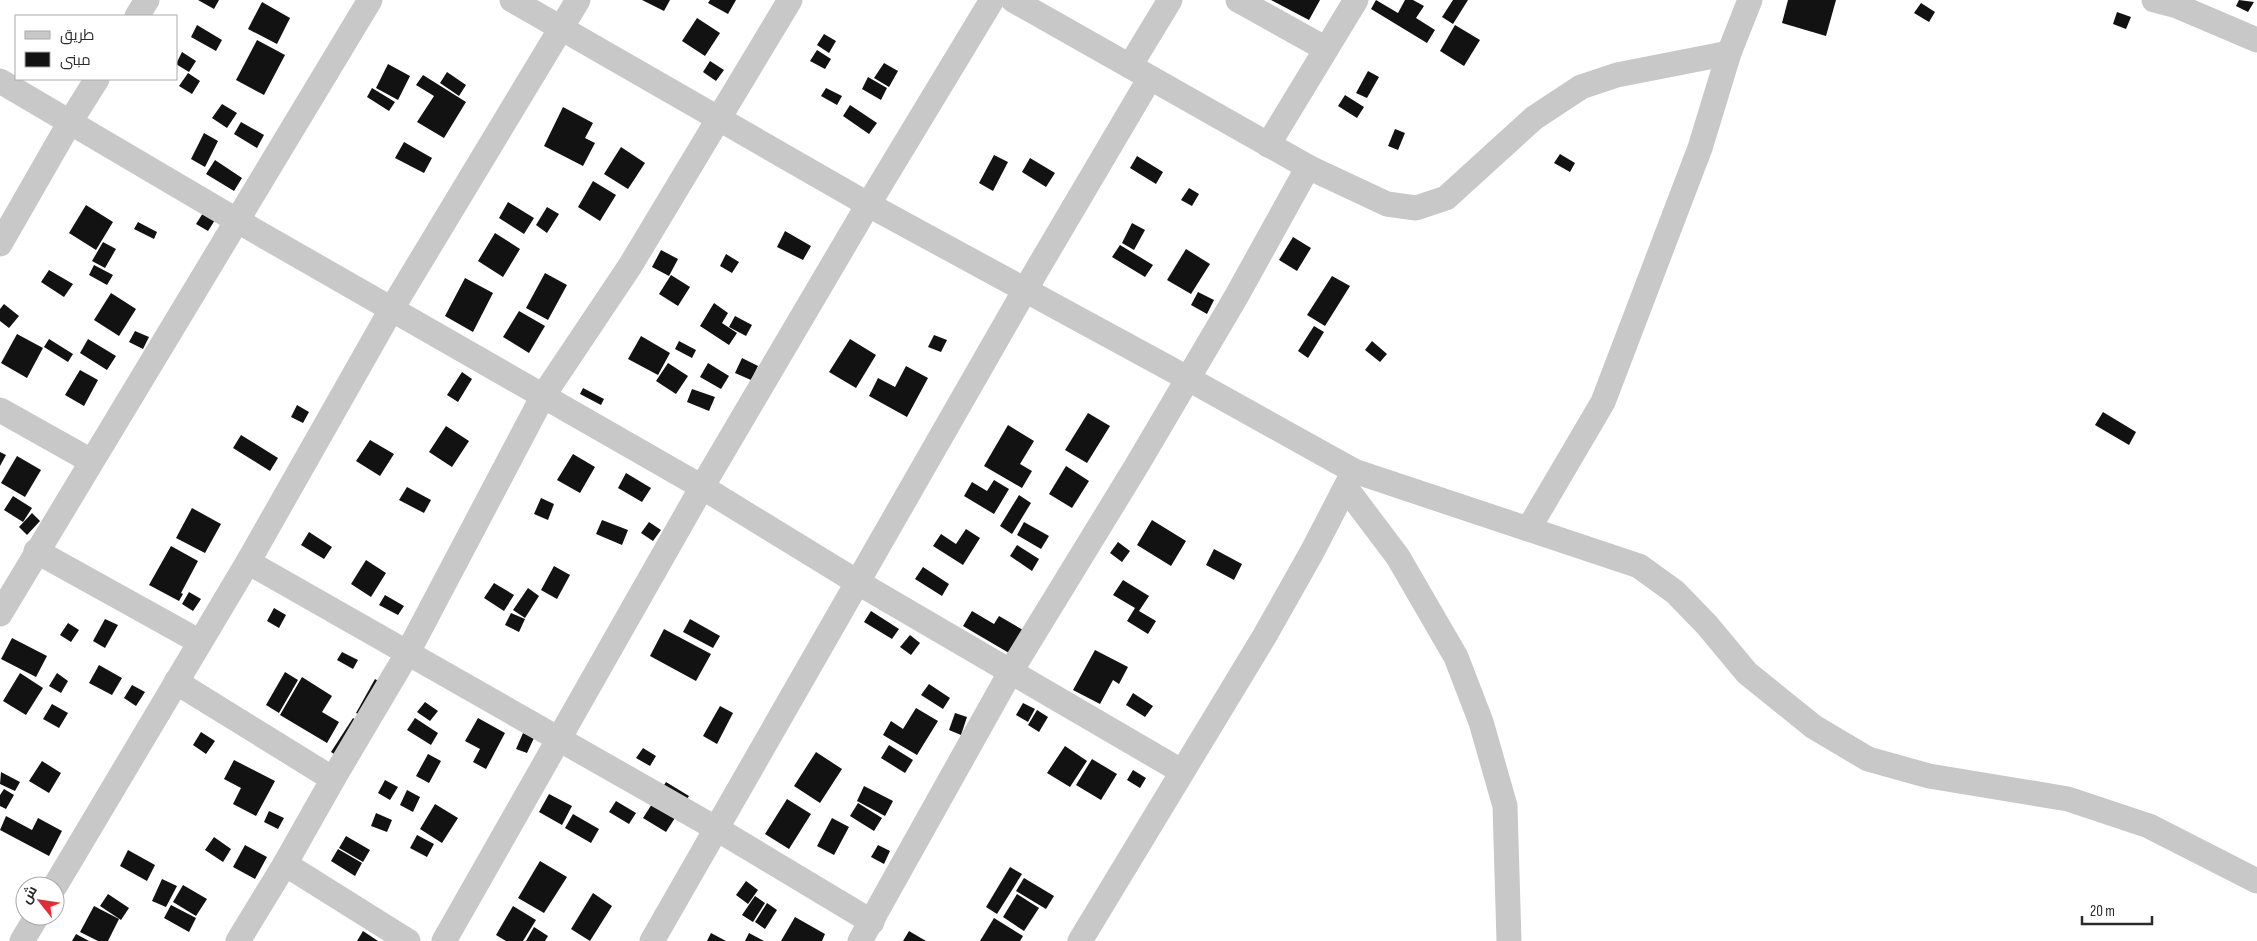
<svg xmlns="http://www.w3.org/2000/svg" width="2257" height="941" viewBox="0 0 2257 941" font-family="'Sofia Sans Condensed',Cairo,sans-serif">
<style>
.building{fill:#121212}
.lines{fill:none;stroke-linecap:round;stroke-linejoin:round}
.minor{stroke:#c8c8c8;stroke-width:25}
</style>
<rect width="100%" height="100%" fill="#fff"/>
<g class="building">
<polygon points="198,0 219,0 214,9"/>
<polygon points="642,0 670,0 664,11"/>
<polygon points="710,0 736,0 728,14 708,3"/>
<polygon points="1271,0 1320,0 1309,20"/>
<polygon points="1376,0 1398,13 1405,0 1413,0 1424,6 1416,18 1435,30 1427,43 1371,9"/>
<polygon points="1453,0 1468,0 1453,24 1442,17"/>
<polygon points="1788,0 1836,0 1826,36 1782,23"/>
<polygon points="2239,0 2254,2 2248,12 2236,6"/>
<polygon points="262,2 290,18 277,44 248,29"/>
<polygon points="1921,3 1935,12 1929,22 1914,13"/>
<polygon points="2117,12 2131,17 2126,29 2113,24"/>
<polygon points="697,18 720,33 705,56 682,41"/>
<polygon points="197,25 222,40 216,51 191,37"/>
<polygon points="1455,25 1480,40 1464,66 1440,51"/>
<polygon points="824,34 836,41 829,53 817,45"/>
<polygon points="257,40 285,55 264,95 236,80"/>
<polygon points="817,50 831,59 825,69 810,61"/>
<polygon points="182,52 196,61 189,72 176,64"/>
<polygon points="710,61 724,70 716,81 703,72"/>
<polygon points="884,63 898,71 889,87 874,78"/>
<polygon points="388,64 410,76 398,100 376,88"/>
<polygon points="1368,71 1379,77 1367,98 1356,93"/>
<polygon points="447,72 466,85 459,96 440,83"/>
<polygon points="188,73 200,81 192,94 179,86"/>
<polygon points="423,75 466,102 444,138 417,122 434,96 416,85"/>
<polygon points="868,77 887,88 881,100 862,89"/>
<polygon points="372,88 395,102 389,111 367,97"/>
<polygon points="826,88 842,96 837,105 821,96"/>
<polygon points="1345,95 1364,107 1357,118 1338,106"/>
<polygon points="222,104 237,113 227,128 212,118"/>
<polygon points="850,105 877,123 869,134 843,116"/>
<polygon points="563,107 593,123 585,138 595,143 583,166 544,146"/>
<polygon points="241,122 264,135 257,148 234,134"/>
<polygon points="1395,129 1405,133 1398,150 1388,146"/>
<polygon points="204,133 218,141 205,167 191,159"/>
<polygon points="404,142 432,158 424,173 395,158"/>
<polygon points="621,147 645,163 628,189 604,174"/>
<polygon points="1560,154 1575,163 1570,172 1554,163"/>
<polygon points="994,155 1008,162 993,191 979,183"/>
<polygon points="1137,156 1163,172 1156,184 1130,168"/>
<polygon points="1030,158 1055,173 1046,187 1022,172"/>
<polygon points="215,160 242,178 234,191 206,174"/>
<polygon points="593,181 616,195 600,221 578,207"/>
<polygon points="1189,188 1199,194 1192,206 1181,200"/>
<polygon points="508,202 534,218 524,234 499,218"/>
<polygon points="86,205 113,222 96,250 69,233"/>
<polygon points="547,207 559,214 547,233 536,225"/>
<polygon points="203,213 215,220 208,231 196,224"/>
<polygon points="138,222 157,232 154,239 134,229"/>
<polygon points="1132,223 1145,230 1134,250 1122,243"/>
<polygon points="785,231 811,246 803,260 777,247"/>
<polygon points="495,233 520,249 503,277 478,261"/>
<polygon points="1293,237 1311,248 1297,271 1279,260"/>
<polygon points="103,242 116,249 105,268 92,261"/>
<polygon points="1120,245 1153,265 1145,277 1112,257"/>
<polygon points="1186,249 1210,264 1191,294 1167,280"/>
<polygon points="661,250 678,259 669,276 652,267"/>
<polygon points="726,254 739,262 732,273 720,266"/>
<polygon points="94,265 113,275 107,285 89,275"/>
<polygon points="49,270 73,284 64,297 41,282"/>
<polygon points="545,273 567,285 548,320 526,308"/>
<polygon points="671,275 690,287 678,306 659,294"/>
<polygon points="1332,276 1350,286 1325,326 1307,315"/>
<polygon points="465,278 493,293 473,332 445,316"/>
<polygon points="1198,292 1214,300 1207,314 1191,305"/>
<polygon points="111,293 136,309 119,336 94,320"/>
<polygon points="714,303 728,313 722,323 737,333 729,345 700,326"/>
<polygon points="4,304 19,316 9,328 0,321 0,309"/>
<polygon points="519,311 545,326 529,353 503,337"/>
<polygon points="735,316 752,325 746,336 729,327"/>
<polygon points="1314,326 1324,332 1308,358 1298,351"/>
<polygon points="135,331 149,337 143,349 129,342"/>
<polygon points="17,334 43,348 27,378 1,363"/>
<polygon points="934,335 947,340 941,352 928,347"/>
<polygon points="641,336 670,353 658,375 628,359"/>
<polygon points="49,339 73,354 68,362 44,347"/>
<polygon points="88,339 116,356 107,370 80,353"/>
<polygon points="850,339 876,355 856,388 829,372"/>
<polygon points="679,341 696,350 692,358 675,349"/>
<polygon points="1372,341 1387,354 1380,362 1365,350"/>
<polygon points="742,358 758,366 751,380 735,373"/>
<polygon points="668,363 688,376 676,394 656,381"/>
<polygon points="708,363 729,376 721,389 700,377"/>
<polygon points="906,366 928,378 907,417 869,396 878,378 895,387"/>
<polygon points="80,370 98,380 84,406 65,395"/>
<polygon points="462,372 472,379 458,402 447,395"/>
<polygon points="583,388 604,399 601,405 580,394"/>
<polygon points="692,389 715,397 709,411 687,402"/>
<polygon points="297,405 309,412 303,423 291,417"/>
<polygon points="2103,412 2136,432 2129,445 2095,425"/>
<polygon points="1088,413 1110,426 1087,463 1065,450"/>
<polygon points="1008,425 1034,441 1020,464 1032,471 1022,488 984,466"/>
<polygon points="446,426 469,441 452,467 429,452"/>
<polygon points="241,435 278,458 270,471 233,448"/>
<polygon points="370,440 394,454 380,476 356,461"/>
<polygon points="0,452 6,455 0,466"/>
<polygon points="573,454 595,467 580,493 557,480"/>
<polygon points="17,456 41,470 25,497 1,483"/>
<polygon points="1066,466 1089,481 1072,508 1049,494"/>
<polygon points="626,473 651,488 642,502 618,488"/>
<polygon points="994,480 1009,489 994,514 964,496 972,482 987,491"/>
<polygon points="407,487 431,500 424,513 399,500"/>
<polygon points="1019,495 1031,503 1012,534 1000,526"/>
<polygon points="13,496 32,508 23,522 4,510"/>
<polygon points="541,498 554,504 548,520 534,514"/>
<polygon points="192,508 221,524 205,553 176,538"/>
<polygon points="32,513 40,521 27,535 19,527"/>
<polygon points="602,520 628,530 622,545 596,534"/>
<polygon points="1152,520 1186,541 1171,566 1137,545"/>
<polygon points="649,522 661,530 653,541 641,533"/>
<polygon points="1024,522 1049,536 1041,549 1017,535"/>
<polygon points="966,529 980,538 963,565 933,546 941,534 956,544"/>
<polygon points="309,532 332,547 324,559 301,545"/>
<polygon points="1118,542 1130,551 1122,562 1110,553"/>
<polygon points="1017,545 1039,559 1032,571 1010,556"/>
<polygon points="171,546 198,561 181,593 183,594 179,601 149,585"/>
<polygon points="1214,549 1242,564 1234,580 1206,565"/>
<polygon points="366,560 386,573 371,597 351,584"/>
<polygon points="554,566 570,575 557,599 541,590"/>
<polygon points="923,567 949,584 942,596 915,579"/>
<polygon points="1123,580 1149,596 1139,611 1156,621 1148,634 1127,621 1135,608 1113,595"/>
<polygon points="494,583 514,595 504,611 484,598"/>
<polygon points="528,588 539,596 525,618 513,610"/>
<polygon points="189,592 201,599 193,611 182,604"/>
<polygon points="385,595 404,606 398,615 379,605"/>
<polygon points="274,608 286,615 279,628 267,621"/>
<polygon points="871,611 899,629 892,639 864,622"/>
<polygon points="972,611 994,624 999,616 1023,630 1009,653 963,626"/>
<polygon points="511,613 525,619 519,632 505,625"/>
<polygon points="105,619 118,625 105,648 93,641"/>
<polygon points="690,619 720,636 713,648 683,632"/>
<polygon points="68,623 79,630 71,642 60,635"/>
<polygon points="664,629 711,654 696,681 650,656"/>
<polygon points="910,635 920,643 911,655 900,647"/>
<polygon points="12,638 47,656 36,677 1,659"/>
<polygon points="1095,650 1128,667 1119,684 1113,680 1100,704 1073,690"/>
<polygon points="342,652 358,660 353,669 337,660"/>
<polygon points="99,665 122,678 112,695 89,683"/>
<polygon points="285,672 298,680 279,713 266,705"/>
<polygon points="20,673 43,688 26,715 3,701"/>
<polygon points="57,673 68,681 61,693 49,686"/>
<polygon points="302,677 332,696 322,712 339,722 327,743 280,715"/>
<polygon points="375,679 385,685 366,718 356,713"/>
<polygon points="929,684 950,698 943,709 921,695"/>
<polygon points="132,685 145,692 136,706 124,698"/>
<polygon points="1133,693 1153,706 1145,717 1126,705"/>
<polygon points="425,702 438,711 430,721 417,712"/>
<polygon points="1023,703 1035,709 1028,722 1016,715"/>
<polygon points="52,704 68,713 59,728 43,719"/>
<polygon points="720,706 733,713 717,744 703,736"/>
<polygon points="916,708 938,721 917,755 883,735 891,721 903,729"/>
<polygon points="1037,710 1048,717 1039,732 1028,725"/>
<polygon points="955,713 967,717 961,735 949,730"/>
<polygon points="353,718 364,725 342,759 331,752"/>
<polygon points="415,718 438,733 431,745 407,730"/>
<polygon points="478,718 505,733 486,769 473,762 480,749 465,741"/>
<polygon points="201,732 215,741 206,754 193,745"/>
<polygon points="523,733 534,738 527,753 516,749"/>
<polygon points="889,745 913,760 905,773 881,758"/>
<polygon points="1065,746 1087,761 1070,787 1047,773"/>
<polygon points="643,748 656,756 650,766 636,758"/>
<polygon points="816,752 842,769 820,803 794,786"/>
<polygon points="428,754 441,761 429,783 416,776"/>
<polygon points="1092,759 1117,774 1101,800 1076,785"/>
<polygon points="234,760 275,781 256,816 233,804 241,788 224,779"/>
<polygon points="42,761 61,773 49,793 29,781"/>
<polygon points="1133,770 1146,778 1140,788 1127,780"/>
<polygon points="1,772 20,782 15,791 0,784"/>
<polygon points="385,780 398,787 390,800 378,793"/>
<polygon points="666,782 689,796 666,832 643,818"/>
<polygon points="864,786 893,801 885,816 857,801"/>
<polygon points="4,789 14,795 6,809 0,806 0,795"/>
<polygon points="407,790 420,797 413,812 400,805"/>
<polygon points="549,794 572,806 562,825 539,812"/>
<polygon points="787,799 811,814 789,849 765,834"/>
<polygon points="616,801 636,813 629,824 609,812"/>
<polygon points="858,803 882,818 874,831 850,816"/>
<polygon points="435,804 458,818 442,843 420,829"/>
<polygon points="269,811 284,818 278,829 264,822"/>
<polygon points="376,813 392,820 387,832 371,826"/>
<polygon points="573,814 599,829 591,843 565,828"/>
<polygon points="6,816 32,830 38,818 62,831 49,856 0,830"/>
<polygon points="832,818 849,827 834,855 817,846"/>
<polygon points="417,835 434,844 427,857 410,848"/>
<polygon points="346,836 370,850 363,862 339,848"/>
<polygon points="214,837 231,849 223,862 205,850"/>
<polygon points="245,845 267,857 255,879 233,867"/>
<polygon points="878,845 890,851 884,864 871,857"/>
<polygon points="338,849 362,863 355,876 331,861"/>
<polygon points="128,850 155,865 147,881 120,866"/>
<polygon points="540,861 567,877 544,913 518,898"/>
<polygon points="1010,867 1022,874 997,914 986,907"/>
<polygon points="1024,878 1054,896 1046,909 1016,891"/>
<polygon points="162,879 177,886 166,907 152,901"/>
<polygon points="746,881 758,890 748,904 736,895"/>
<polygon points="183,885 207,899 196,916 173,902"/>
<polygon points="593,893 612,906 590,941 571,929"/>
<polygon points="108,894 129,908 121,920 100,906"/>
<polygon points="1017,894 1039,908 1024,931 1003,917"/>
<polygon points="755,896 765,903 753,922 742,915"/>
<polygon points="767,903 777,910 765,929 755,922"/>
<polygon points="171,905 196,918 189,932 164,918"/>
<polygon points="94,906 119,919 108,941 98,941 80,932"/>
<polygon points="513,906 536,920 523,941 506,941 496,935"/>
<polygon points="795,917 825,934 822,941 781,941"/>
<polygon points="994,918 1023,936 1020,941 980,941"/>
<polygon points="534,927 548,936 545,941 526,941"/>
<polygon points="363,931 378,941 357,941"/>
<polygon points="909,931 926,941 903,941"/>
<polygon points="711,933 726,941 707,941"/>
<polygon points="749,933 764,941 745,941"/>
<polygon points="76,934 89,941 72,941"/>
</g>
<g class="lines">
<g class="minor">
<polyline points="512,0 869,205 1187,378 1354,471 1639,566 1675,592 1707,625 1747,673 1814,727 1868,759 1929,776 2068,799 2149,826 2257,881"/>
<polyline points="1013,0 1308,167 1387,204 1416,208 1446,198 1534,118 1581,87 1617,75 1729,53"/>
<polyline points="1238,0 1326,49"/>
<polyline points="2154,0 2177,6 2257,40"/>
<polyline points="137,16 147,0"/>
<polyline points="1130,66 1170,0"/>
<polyline points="0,81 236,220 702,487 857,582 1181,771"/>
<polyline points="1268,145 1356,0"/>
<polyline points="0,244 70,122 97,79"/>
<polyline points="0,410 91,461"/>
<polyline points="1346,488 1398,557 1456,657 1481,722 1505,806 1509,941"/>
<polyline points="1529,528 1603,402 1700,148 1729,53 1750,0"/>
<polyline points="36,551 200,642"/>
<polyline points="248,562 717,829 872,922"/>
<polyline points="0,614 370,0"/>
<polyline points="176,682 333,779"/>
<polyline points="285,864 408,941"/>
<polyline points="55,886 248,562 391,310 578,0"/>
<polyline points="22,941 37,916"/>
<polyline points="238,941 285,864 333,779 407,654 543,396 630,266 790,0"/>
<polyline points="444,941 702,487 862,215 992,0"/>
<polyline points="652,941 1025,290 1150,78"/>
<polyline points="860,941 1011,671 1137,465 1236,297 1308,167"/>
<polyline points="1080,941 1264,637 1312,552 1354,471"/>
</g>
</g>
<rect x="15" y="15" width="162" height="65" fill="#ffffff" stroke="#aaaaaa"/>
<rect x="25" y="31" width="25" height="8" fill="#c8c8c8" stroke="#aaaaaa"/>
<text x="60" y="40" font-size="15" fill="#2b2b2b">طريق</text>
<rect x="25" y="52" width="25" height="15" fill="#121212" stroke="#aaaaaa"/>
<text x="60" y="65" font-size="15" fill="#2b2b2b">مبنى</text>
<g transform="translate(40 901) rotate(300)"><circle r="24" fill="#ffffff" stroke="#aaaaaa"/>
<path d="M0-4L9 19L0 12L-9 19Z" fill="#e32c34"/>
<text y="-8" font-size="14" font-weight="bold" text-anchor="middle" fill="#2b2b2b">ش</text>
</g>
<path d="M2082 916v8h70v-8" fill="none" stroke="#2b2b2b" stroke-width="2.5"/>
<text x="2090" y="916" font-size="15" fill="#2b2b2b" stroke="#ffffff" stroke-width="4" paint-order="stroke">20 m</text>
</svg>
